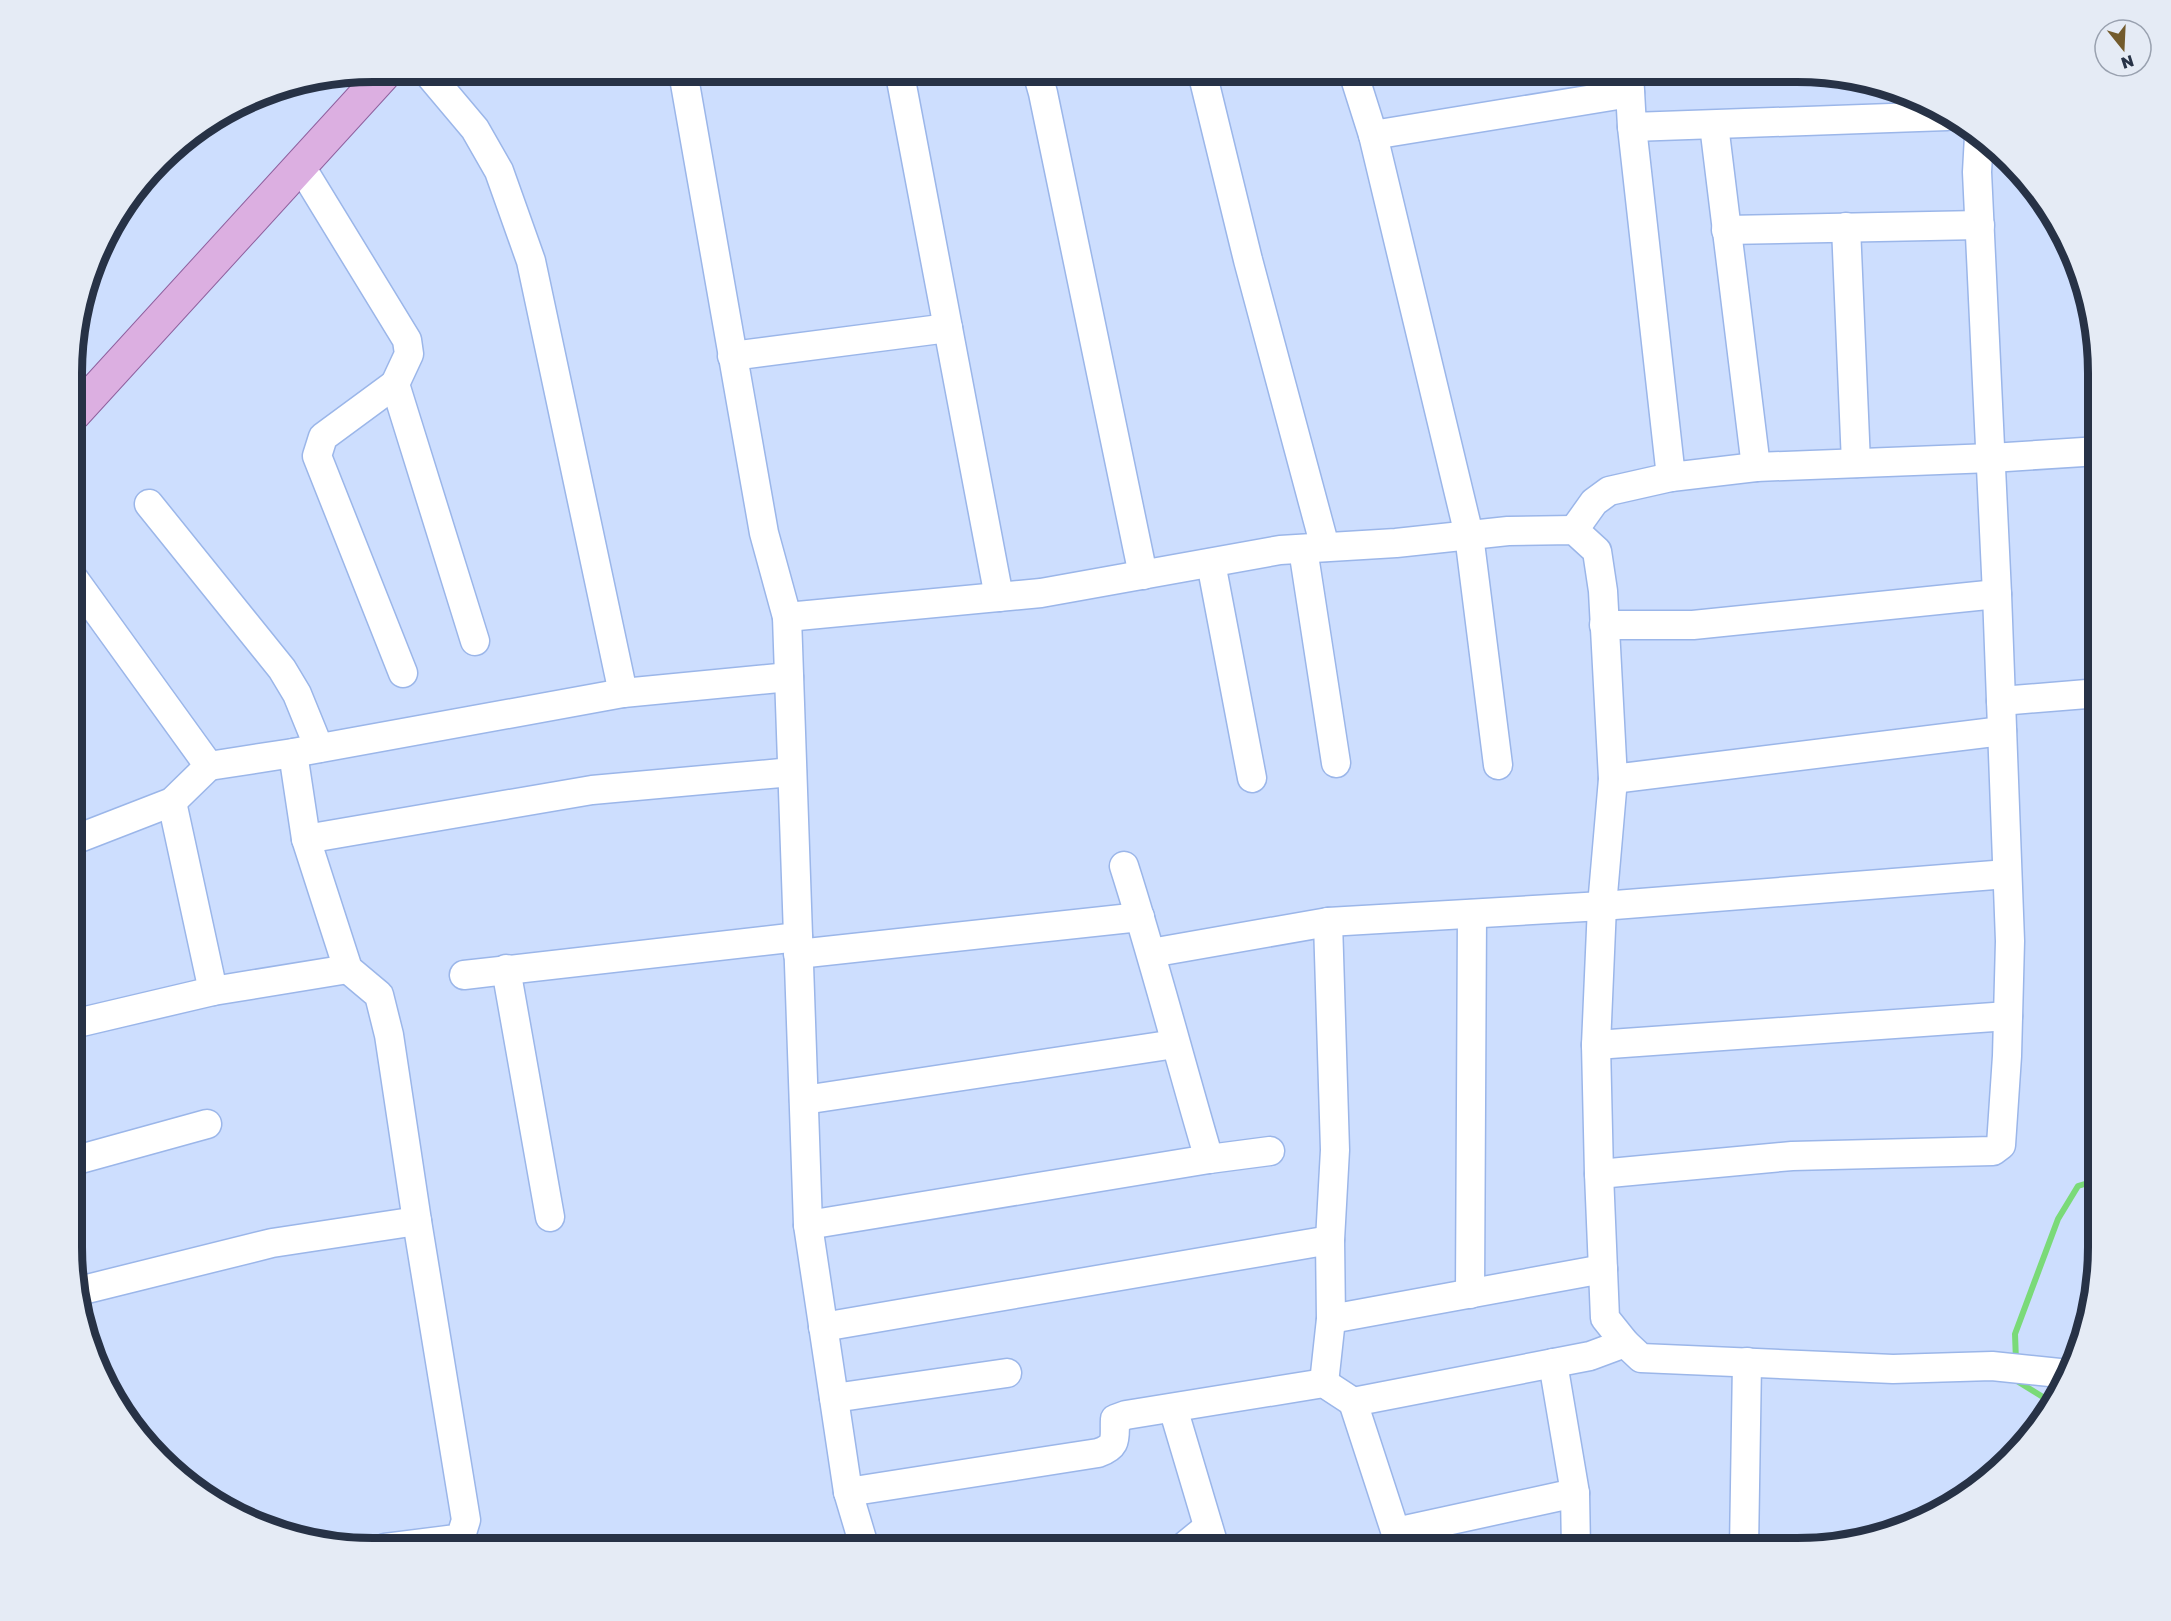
<svg xmlns="http://www.w3.org/2000/svg" width="2171" height="1621" viewBox="0 0 2171 1621" font-family="'Golos Text',sans-serif">
<style>
.lines{fill:none;stroke-linecap:round;stroke-linejoin:round}
.stream{stroke:#7ada78;stroke-width:6}
.minor-casing{stroke:#9bb6e9;stroke-width:31}
.major-casing{stroke:#8e609e;stroke-width:35}
.minor{stroke:#fff;stroke-width:28}
.major{stroke:#dcafe1;stroke-width:33}
.rim{fill:none;stroke:#273246;stroke-width:8}
</style>
<rect width="100%" height="100%" fill="#cddefe"/>
<g class="lines">
<g class="stream">
<polyline points="2016,1361 2015,1334 2058,1219 2078,1186 2098,1180"/>
<polyline points="2017,1377 2017,1381 2051,1402"/>
</g>
<defs>
<g id="minor">
<polyline points="427,72 475,129 499,171 531,261 623,693"/>
<polyline points="683,72 764,533 787,617 1041,593 1280,550 1396,543 1508,531 1574,530 1597,551 1603,591 1613,779 1602,906 1596,1045 1599,1174 1605,1318 1625,1343 1641,1358 1893,1369 1992,1366 2069,1374"/>
<polyline points="1037,72 1043,93 1143,575"/>
<polyline points="1202,72 1248,260 1325,547"/>
<polyline points="1353,72 1373,135 1469,535 1498,765"/>
<polyline points="1629,73 1632,127 1947,116"/>
<polyline points="901,80 999,597"/>
<polyline points="1714,125 1756,467"/>
<polyline points="1632,127 1671,477 1756,467 1991,458 2099,451"/>
<polyline points="1373,135 1630,93"/>
<polyline points="300,165 407,340 409,354 395,384 475,641"/>
<polyline points="1846,227 1856,463"/>
<polyline points="1726,230 1980,225"/>
<polyline points="732,356 948,328"/>
<polyline points="395,384 323,437 317,456 403,673"/>
<polyline points="149,504 282,669 297,694 319,748"/>
<polyline points="1574,530 1594,502 1609,491 1671,477"/>
<polyline points="1303,549 1336,763"/>
<polyline points="1211,563 1252,778"/>
<polyline points="74,579 209,766 293,753 623,693 789,677"/>
<polyline points="787,617 808,1225 848,1492 865,1549"/>
<polyline points="1604,625 1693,625 1997,594"/>
<polyline points="2001,701 2099,693"/>
<polyline points="293,753 306,839 348,969 379,995 389,1035 417,1221 466,1520 462,1533 456,1539 385,1548"/>
<polyline points="1613,779 2002,731"/>
<polyline points="172,802 213,991"/>
<polyline points="306,839 592,790 792,772"/>
<polyline points="74,840 172,802 209,766"/>
<path d="M1124 866C1155 963 1180 1061 1209 1159"/>
<polyline points="1151,953 1328,922 1602,906 2007,874"/>
<polyline points="798,954 1140,917"/>
<polyline points="506,969 550,1217"/>
<polyline points="464,975 798,937"/>
<polyline points="73,1024 213,991 348,969"/>
<polyline points="1596,1045 2008,1016"/>
<polyline points="804,1100 1175,1044"/>
<polyline points="73,1161 207,1124"/>
<polyline points="1599,1174 1792,1156 1993,1151 2001,1145 2007,1056 2010,941 1997,594 1977,172 1979,136"/>
<polyline points="808,1225 1209,1159 1270,1151"/>
<polyline points="79,1291 272,1243 417,1221"/>
<polyline points="1470,1294 1472,914"/>
<polyline points="1331,1319 1603,1269"/>
<polyline points="823,1327 1330,1240"/>
<polyline points="1553,1363 1575,1493 1576,1549"/>
<polyline points="1324,1383 1331,1319 1330,1240 1335,1150 1328,922"/>
<polyline points="834,1398 1007,1373"/>
<polyline points="1353,1402 1401,1549"/>
<polyline points="1173,1408 1215,1549"/>
<path d="M848 1492 1098 1453C1119 1446 1114 1437 1115 1419L1126 1415 1324 1383 1353 1402 1590 1356 1625 1343"/>
<polyline points="1396,1532 1575,1493"/>
<polyline points="1181,1549 1208,1527"/>
<polyline points="1744,1549 1747,1362"/>
</g>
<polyline id="major" points="74,414 386,72"/>
</defs>
<use href="#minor" class="minor-casing"/>
<use href="#major" class="major-casing"/>
<use href="#minor" class="minor"/>
<use href="#major" class="major"/>
</g>
<path d="M0 0H2171V1621H0ZM373 82H1797A291 291 0 0 1 2088 373V1247A291 291 0 0 1 1797 1538H373A291 291 0 0 1 82 1247V373A291 291 0 0 1 373 82Z" fill="#e5ebf5" fill-rule="evenodd"/>
<path class="rim" d="M373 82H1797A291 291 0 0 1 2088 373V1247A291 291 0 0 1 1797 1538H373A291 291 0 0 1 82 1247V373A291 291 0 0 1 373 82Z"/>
<g transform="translate(2123 48) rotate(162)"><circle r="28" fill="#e5ebf5" stroke="#99a1af" stroke-width="1.5"/>
<path d="M0-4.5L10 22L0 15L-10 22Z" fill="#735b2c"/>
<text y="-9" font-size="16" font-weight="bold" text-anchor="middle" fill="#273246">N</text>
</g>
</svg>
